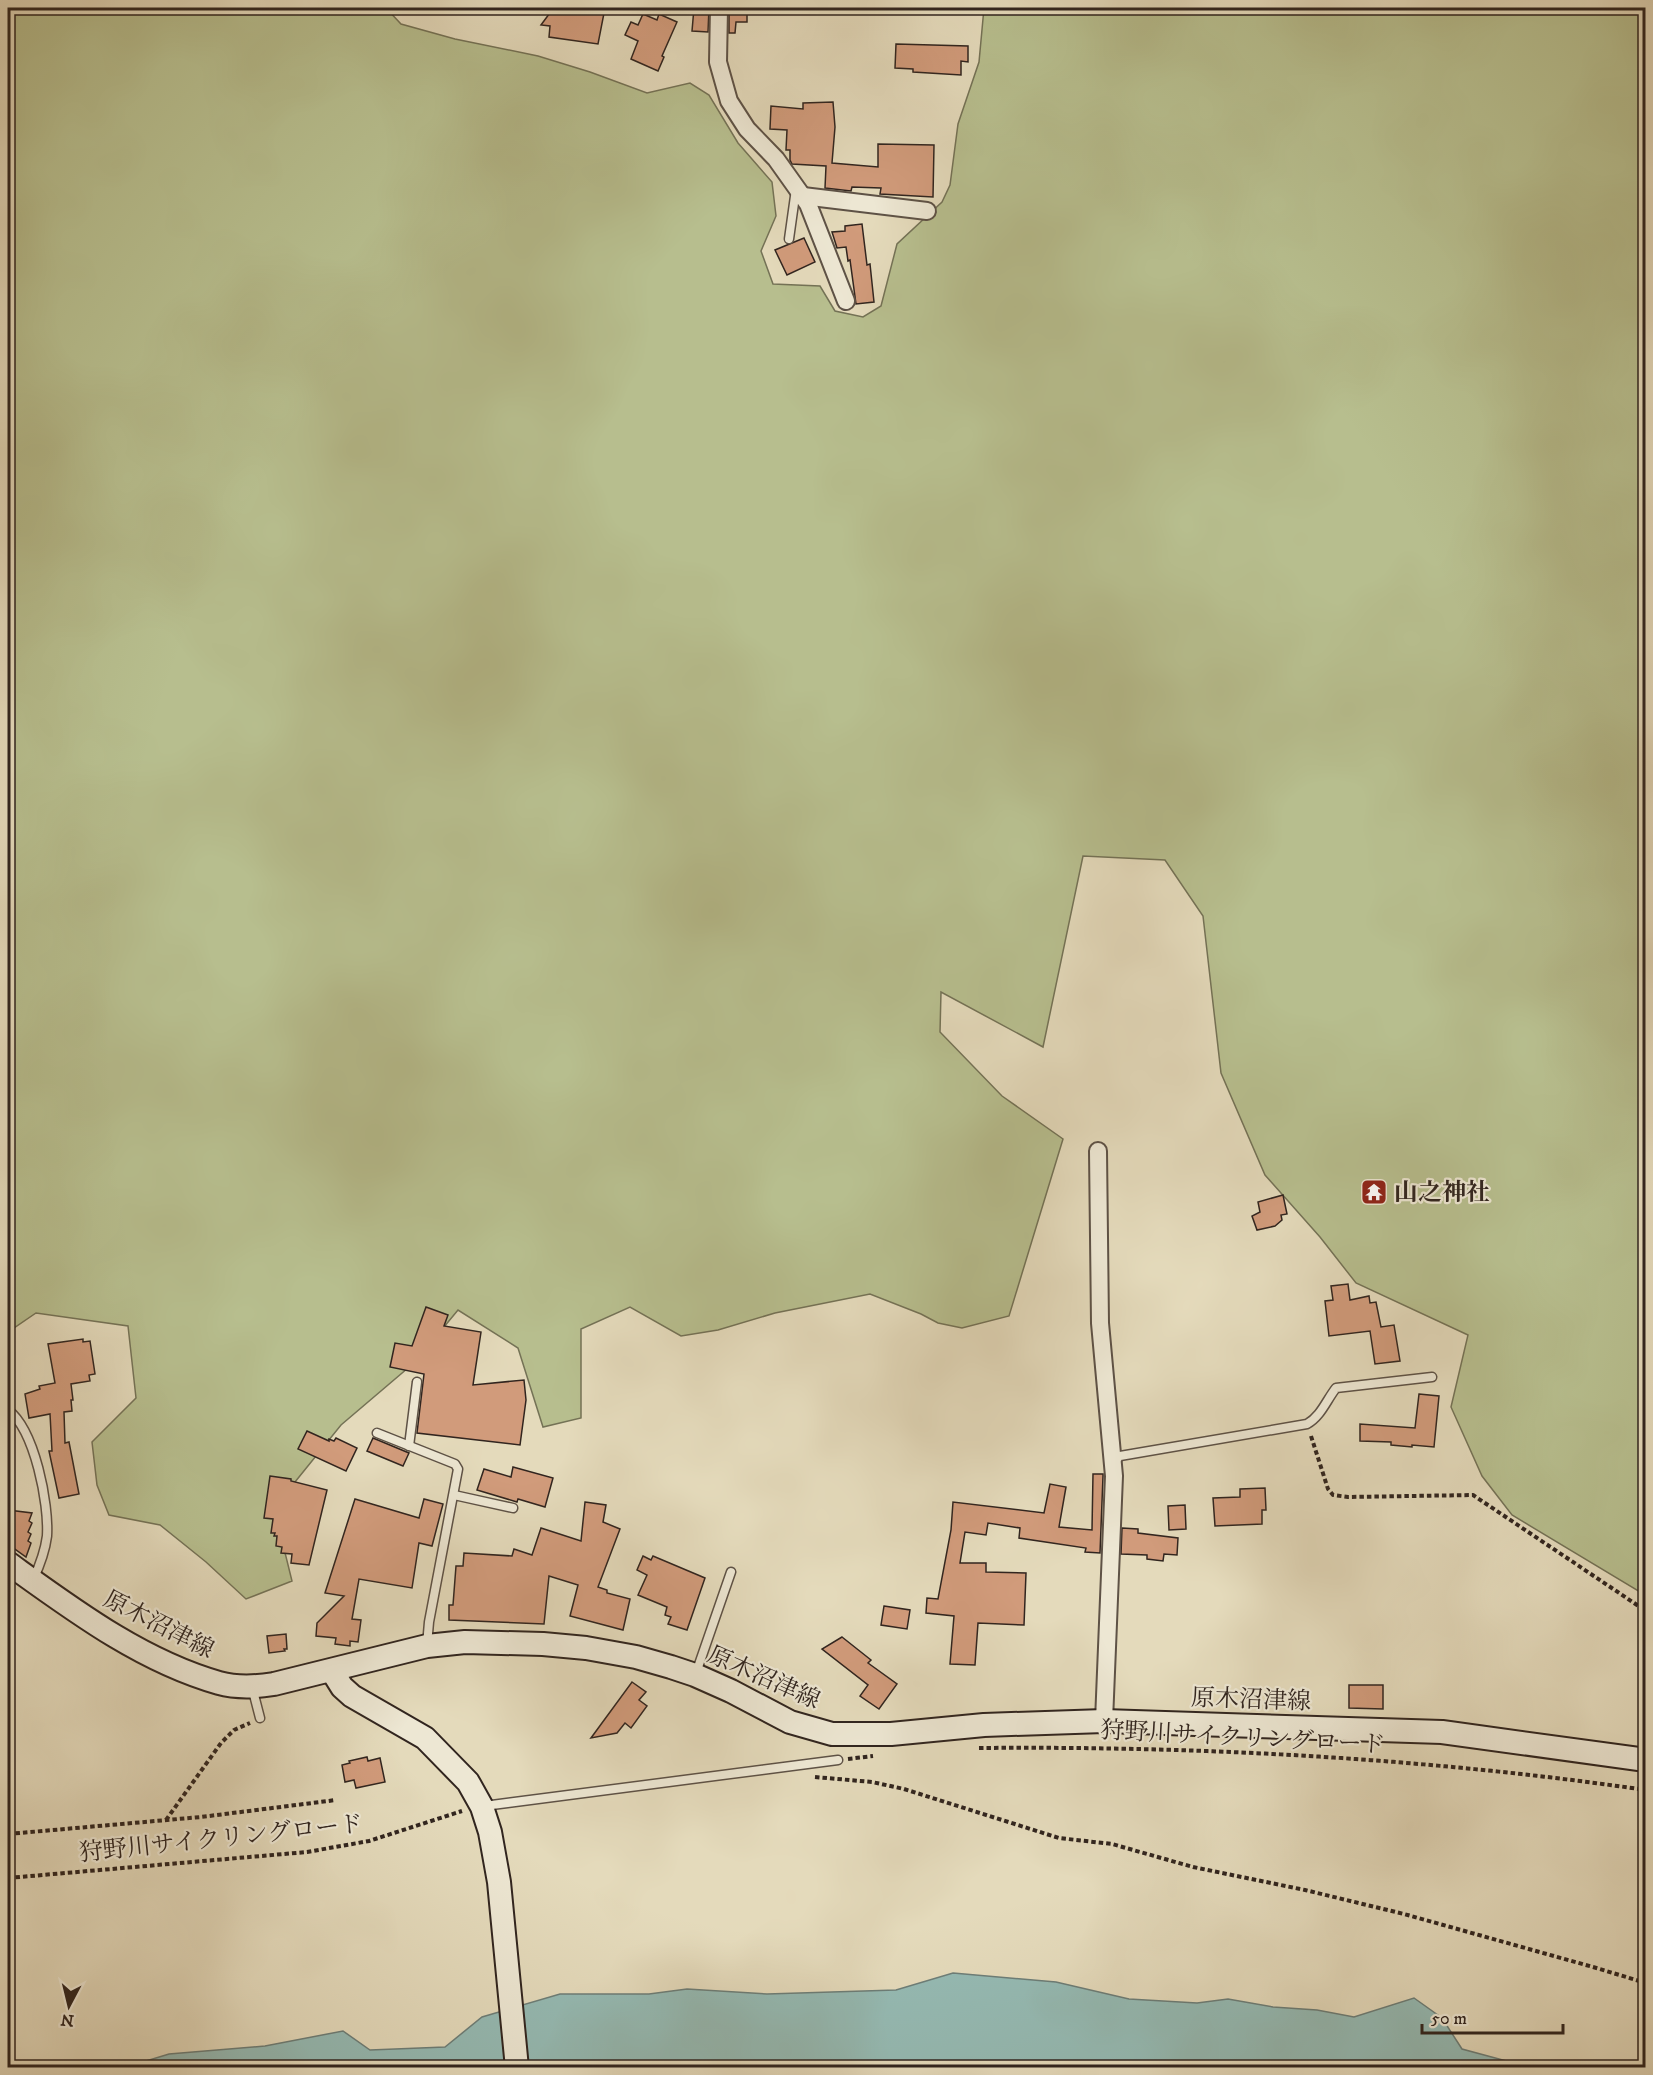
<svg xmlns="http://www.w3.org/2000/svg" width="1653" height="2075" viewBox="0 0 1653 2075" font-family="'IM FELL DW Pica','Noto Serif JP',serif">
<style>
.green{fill:#b7be8e;stroke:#747256;stroke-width:1.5}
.water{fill:#95bab3;stroke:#6d7e78;stroke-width:1.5}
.building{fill:#d19b7b;stroke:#31251f;stroke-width:1.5}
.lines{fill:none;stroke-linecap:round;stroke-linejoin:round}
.lane-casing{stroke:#5e5246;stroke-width:11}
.street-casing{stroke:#5e5246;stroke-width:20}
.secondary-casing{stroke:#31251f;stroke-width:26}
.path{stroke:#31251f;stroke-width:4;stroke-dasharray:4.5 3;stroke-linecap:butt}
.lane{stroke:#ede7d3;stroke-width:8}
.street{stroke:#ede7d3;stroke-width:16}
.secondary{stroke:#ede7d3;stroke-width:22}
.labels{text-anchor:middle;stroke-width:4.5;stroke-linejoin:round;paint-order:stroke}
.poi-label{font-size:24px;font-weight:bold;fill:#31251f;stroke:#ede7d3;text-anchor:start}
.street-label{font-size:24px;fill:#31251f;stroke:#ede7d3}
</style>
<rect width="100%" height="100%" fill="#e4dabb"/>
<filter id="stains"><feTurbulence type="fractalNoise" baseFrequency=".00333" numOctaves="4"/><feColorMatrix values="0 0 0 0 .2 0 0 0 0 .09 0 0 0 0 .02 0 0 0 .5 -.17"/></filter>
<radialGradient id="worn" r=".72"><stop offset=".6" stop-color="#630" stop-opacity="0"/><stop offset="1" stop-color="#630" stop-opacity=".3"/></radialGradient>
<polygon class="green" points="8,8 386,8 401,24 455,39 538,56 590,72 647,93 690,83 709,95 738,143 772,182 776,216 761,251 773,284 820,286 835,311 863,317 881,306 897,244 942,202 950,185 958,124 979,62 984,8 1645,8 1645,1595 1512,1515 1482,1476 1451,1407 1468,1335 1356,1283 1320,1237 1265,1175 1221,1073 1203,916 1165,860 1083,856 1043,1047 941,992 940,1032 1002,1096 1063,1139 1009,1316 962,1328 938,1323 921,1314 870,1294 775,1313 718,1330 681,1336 630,1307 581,1329 581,1418 543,1427 518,1348 458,1310 415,1362 341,1425 274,1508 292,1581 246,1599 206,1562 160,1525 109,1515 97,1485 92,1442 136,1398 128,1326 36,1313 8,1332"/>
<polygon class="water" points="953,1973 1056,1982 1129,1999 1197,2003 1228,1999 1273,2007 1317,2010 1354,2017 1414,1998 1442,2018 1462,2049 1529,2067 123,2068 169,2054 265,2046 343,2031 370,2050 445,2047 482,2017 560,1994 649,1994 687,1989 767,1994 896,1990"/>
<g class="building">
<polygon points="579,8 605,8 598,44 549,37 550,26 541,25 552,10 578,14"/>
<polygon points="694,8 709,8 708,32 692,31"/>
<polygon points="729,8 747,8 747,22 736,22 735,33 729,33"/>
<polygon points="643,14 657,20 659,14 677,22 662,56 664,57 658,71 631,59 638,41 625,35 631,22 638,25"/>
<polygon points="896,44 968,46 968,62 961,61 961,75 913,72 913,69 895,68"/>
<polygon points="833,102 835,127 832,163 878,167 878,144 934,145 933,197 880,194 881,188 852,187 851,191 825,188 826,166 792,164 790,160 790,150 786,150 787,130 770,129 771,106 803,109 803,103"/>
<polygon points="862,224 867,265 870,264 874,302 856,304 850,260 848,261 846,247 837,248 832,232 845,231 845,226"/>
<polygon points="804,238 815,262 787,275 775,250"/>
<polygon points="1283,1195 1287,1214 1281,1215 1282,1220 1275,1226 1257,1230 1252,1216 1260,1212 1258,1202"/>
<polygon points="1348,1284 1350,1300 1369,1296 1370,1303 1376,1302 1381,1327 1394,1325 1400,1361 1375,1364 1370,1331 1329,1336 1325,1301 1333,1300 1331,1286"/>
<polygon points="426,1307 448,1315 444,1326 481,1332 473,1385 524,1380 526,1400 520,1445 417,1433 424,1374 390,1367 395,1343 412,1346"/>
<polygon points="83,1339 83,1342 90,1341 95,1374 89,1375 90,1381 71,1384 73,1400 71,1400 72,1411 64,1412 65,1443 69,1442 79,1494 59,1498 49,1451 52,1451 50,1414 29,1418 25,1394 40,1389 39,1386 55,1383 48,1344"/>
<polygon points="1419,1394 1439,1396 1434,1447 1412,1445 1412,1447 1391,1445 1391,1442 1360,1441 1360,1424 1415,1428"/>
<polygon points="307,1431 329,1441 329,1439 334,1441 336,1438 357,1448 346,1471 298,1449"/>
<polygon points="373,1438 409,1453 403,1466 367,1451"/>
<polygon points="513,1467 553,1478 545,1507 518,1499 517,1502 477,1490 484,1469 511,1477"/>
<polygon points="1093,1474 1103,1474 1103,1476 1100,1553 1085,1552 1086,1548 1019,1538 1020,1528 988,1523 986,1535 965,1532 960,1563 986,1563 986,1572 1026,1573 1024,1625 978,1623 975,1665 950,1664 954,1616 926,1613 927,1598 938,1599 951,1530 953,1502 1044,1513 1050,1484 1066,1487 1059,1527 1092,1530"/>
<polygon points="270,1476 291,1479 291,1481 327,1490 309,1565 291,1563 292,1554 281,1553 282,1547 276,1546 277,1536 274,1536 275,1533 271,1533 273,1519 264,1518"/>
<polygon points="1265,1488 1266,1510 1262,1510 1262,1524 1215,1526 1213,1498 1240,1497 1240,1489"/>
<polygon points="355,1499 419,1518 424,1499 443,1504 432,1546 419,1543 412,1588 359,1579 352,1619 361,1620 358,1642 350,1641 350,1646 335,1644 336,1638 316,1636 317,1623 344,1596 325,1593"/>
<polygon points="585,1502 606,1505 603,1522 620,1529 598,1587 607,1590 607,1593 630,1599 623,1630 570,1616 578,1585 549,1576 544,1624 449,1620 449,1605 453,1605 456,1566 463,1566 464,1553 512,1556 514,1549 532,1555 541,1528 581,1541"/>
<polygon points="1185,1505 1186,1529 1169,1530 1168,1506"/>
<polygon points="8,1510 32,1513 29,1521 32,1523 28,1532 31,1534 28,1541 31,1543 26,1557 8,1544"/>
<polygon points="1122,1528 1138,1529 1138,1533 1178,1538 1177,1555 1164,1554 1163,1561 1147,1559 1147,1555 1121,1554"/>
<polygon points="643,1556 651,1560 653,1556 705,1578 687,1630 668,1624 671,1617 665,1615 667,1607 638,1595 647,1575 637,1570"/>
<polygon points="884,1606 910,1610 907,1629 881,1625"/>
<polygon points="286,1634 287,1649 284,1649 285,1651 269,1653 267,1636"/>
<polygon points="842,1637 871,1660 868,1663 897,1684 879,1709 860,1696 868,1685 822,1649"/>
<polygon points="632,1682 646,1692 639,1700 647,1706 631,1728 625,1723 617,1733 591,1738"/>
<polygon points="1349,1685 1383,1685 1383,1709 1349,1708"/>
<polygon points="367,1757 368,1761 380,1758 385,1782 356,1788 354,1780 345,1782 342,1765 350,1763 349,1761"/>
</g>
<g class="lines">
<defs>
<g id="lane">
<polyline points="789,239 796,189"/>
<polyline points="8,1370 9,1370"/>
<path d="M8 1410C35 1430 49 1504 47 1536 45 1552 40 1565 33 1580"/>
<polyline points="377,1433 455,1464 458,1469 429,1622 427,1645"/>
<polyline points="409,1446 417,1382"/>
<path d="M1114 1462 1120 1456 1307 1424C1321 1416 1326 1401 1336 1388L1432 1377"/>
<polyline points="454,1495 513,1508"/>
<polyline points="696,1673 731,1572"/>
<polyline points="252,1687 260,1718"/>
<polyline points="484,1806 838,1760"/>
</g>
<g id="street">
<polyline points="719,8 718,62 729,101 747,129 776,159 808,204 846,301"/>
<polyline points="803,196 927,211"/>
<polyline points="1098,1151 1100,1323 1114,1476 1104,1721"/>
</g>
<g id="secondary">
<path d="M8 1563C72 1609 141 1661 219 1683 237 1688 256 1687 274 1684L427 1646 465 1642 543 1644 586 1648 636 1657 671 1667 695 1675 731 1691 790 1722 832 1734H891L984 1725 1104 1721 1442 1732 1646 1760"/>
<polyline points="332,1671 342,1687 352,1696 425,1738 468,1782 482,1807 490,1832 499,1882 517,2068"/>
</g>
</defs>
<use href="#lane" class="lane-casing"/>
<use href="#street" class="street-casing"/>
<use href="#secondary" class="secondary-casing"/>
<g class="path">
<polyline points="1311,1436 1328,1489 1333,1495 1348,1497 1473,1495 1646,1611"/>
<path d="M979 1748C1202 1746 1425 1758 1646 1790"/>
<polyline points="848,1759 873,1756"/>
<polyline points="815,1777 872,1782 904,1789 1059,1838 1112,1844 1193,1867 1305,1890 1404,1914 1593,1967 1646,1983"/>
<polyline points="166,1820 221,1743 234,1730 250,1723"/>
<polyline points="8,1834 201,1817 336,1800"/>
<polyline points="8,1878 307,1852 369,1841 462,1811"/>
</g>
<use href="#lane" class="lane"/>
<use href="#street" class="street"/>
<use href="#secondary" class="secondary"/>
</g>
<defs>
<symbol id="temple-square" viewBox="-11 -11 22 22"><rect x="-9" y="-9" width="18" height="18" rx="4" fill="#8f2418" stroke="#ede7d3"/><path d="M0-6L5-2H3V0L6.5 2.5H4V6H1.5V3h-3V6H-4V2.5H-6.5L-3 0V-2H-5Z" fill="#fff"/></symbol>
</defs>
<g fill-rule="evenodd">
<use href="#temple-square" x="1359" y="1177" width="30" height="30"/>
</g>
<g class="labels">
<g class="poi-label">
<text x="1394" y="1200">山之神社</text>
</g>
<g class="street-label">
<text transform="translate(159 1624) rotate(27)" y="8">原木沼津線</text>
<text transform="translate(764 1677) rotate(24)" y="8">原木沼津線</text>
<text transform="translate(1251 1699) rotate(2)" y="8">原木沼津線</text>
<text transform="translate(1243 1737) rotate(3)" y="8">狩野川サイクリングロード</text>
<text transform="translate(221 1838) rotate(-6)" y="8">狩野川サイクリングロード</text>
</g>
</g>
<rect width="1653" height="2075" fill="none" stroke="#e4dabb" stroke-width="30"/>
<rect x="9" y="9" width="1635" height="2057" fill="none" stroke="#31251f" stroke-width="3"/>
<rect x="15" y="15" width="1623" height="2045" fill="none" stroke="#31251f" stroke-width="1.5"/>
<g transform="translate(69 2006) rotate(187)" stroke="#ede7d3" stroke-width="4.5" paint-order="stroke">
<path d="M0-4.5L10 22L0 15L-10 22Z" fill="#31251f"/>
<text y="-9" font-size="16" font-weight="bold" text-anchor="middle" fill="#31251f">N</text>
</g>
<path d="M1422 2024v9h141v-9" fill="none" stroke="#31251f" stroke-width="3"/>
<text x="1431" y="2024" font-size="18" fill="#31251f" stroke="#ede7d3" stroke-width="4.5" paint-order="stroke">50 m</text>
<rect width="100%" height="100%" filter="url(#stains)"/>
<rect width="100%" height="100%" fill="url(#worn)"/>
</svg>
